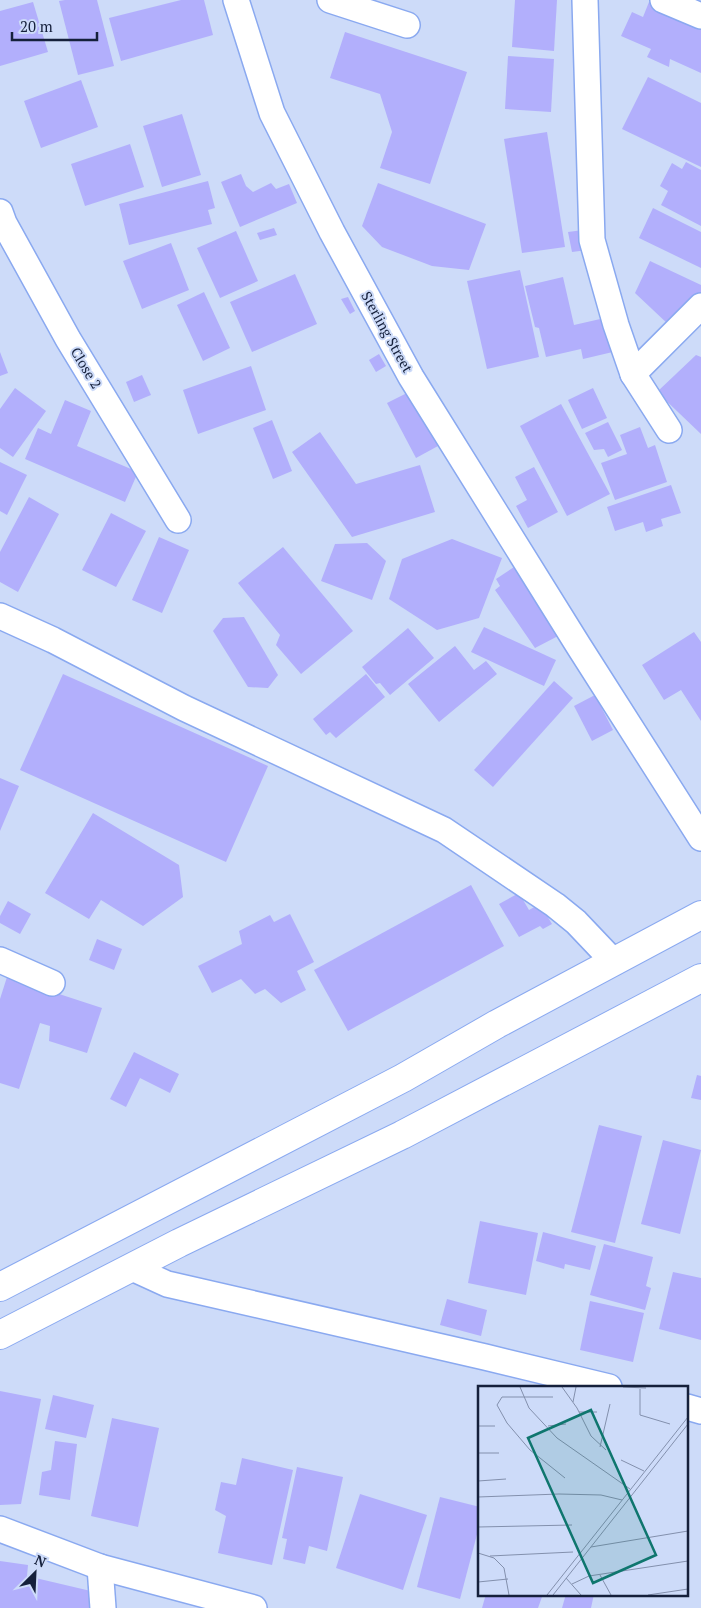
<svg xmlns="http://www.w3.org/2000/svg" width="701" height="1608" viewBox="0 0 701 1608" font-family="'PT Serif',serif">
<style>
.building{fill:#b2affc}
.lines{fill:none;stroke-linecap:round;stroke-linejoin:round}
.street-casing{stroke:#8aa9f0;stroke-width:28}
.secondary-casing{stroke:#8aa9f0;stroke-width:30}
.street{stroke:#fff;stroke-width:25}
.secondary{stroke:#fff;stroke-width:28}
.labels{text-anchor:middle;stroke-width:4;stroke-linejoin:round;paint-order:stroke}
.street-label{font-size:14px;fill:#15203b;stroke:#cddbf9}
.inset-road{fill:none;stroke:#8390ad;stroke-width:1}
.view{fill:#0f766e;fill-opacity:0.15;stroke:#0f766e;stroke-width:2.5}
.inset-edge{fill:none;stroke:#15203b;stroke-width:2.5}
</style>
<rect width="100%" height="100%" fill="#cddbf9"/>
<g class="building">
<polygon points="65,0 97,0 114,66 78,75 59,1"/>
<polygon points="181,0 204,0 213,35 121,61 109,18"/>
<polygon points="515,0 557,0 554,51 512,47"/>
<polygon points="33,2 48,52 0,66 0,11"/>
<polygon points="649,2 701,25 701,73 670,59 669,67 647,57 651,49 621,36 632,12 643,17"/>
<polygon points="345,32 467,72 430,184 380,168 392,132 380,94 330,78"/>
<polygon points="508,56 554,59 551,112 505,109"/>
<polygon points="648,77 701,103 701,167 622,129"/>
<polygon points="81,80 98,127 41,148 24,101"/>
<polygon points="182,114 201,175 162,187 143,126"/>
<polygon points="547,132 565,247 522,253 504,139"/>
<polygon points="130,144 144,187 85,206 71,164"/>
<polygon points="686,162 701,170 701,226 661,205 668,191 660,186 672,163 682,169"/>
<polygon points="241,174 246,186 253,192 271,183 276,189 289,184 297,203 240,227 221,182"/>
<polygon points="208,181 215,208 208,210 212,224 129,245 119,204"/>
<polygon points="378,183 486,224 469,270 432,266 382,247 362,226"/>
<polygon points="653,208 701,232 701,268 639,238"/>
<polygon points="274,228 277,235 260,240 257,233"/>
<polygon points="583,230 587,250 572,252 568,232"/>
<polygon points="236,231 258,281 220,298 197,248"/>
<polygon points="171,243 189,290 142,309 123,261"/>
<polygon points="650,261 701,285 701,292 669,325 635,293"/>
<polygon points="520,270 539,357 487,369 467,281"/>
<polygon points="295,274 317,324 252,352 230,302"/>
<polygon points="563,277 574,325 609,317 617,351 583,359 581,349 546,357 539,328 535,327 525,286"/>
<polygon points="204,292 230,348 203,361 177,305"/>
<polygon points="348,297 355,311 350,314 341,299"/>
<polygon points="0,352 8,373 0,376"/>
<polygon points="379,354 386,366 376,372 369,360"/>
<polygon points="696,355 701,357 701,434 657,392"/>
<polygon points="251,366 266,410 198,434 183,390"/>
<polygon points="142,375 151,395 134,402 126,382"/>
<polygon points="15,388 46,411 13,457 0,448 0,409"/>
<polygon points="593,388 607,418 582,429 568,400"/>
<polygon points="409,392 438,446 416,458 387,403"/>
<polygon points="65,400 91,411 77,446 138,472 125,502 25,459 38,428 51,434"/>
<polygon points="561,404 610,494 567,516 520,426"/>
<polygon points="272,420 292,471 273,479 253,428"/>
<polygon points="608,422 622,450 608,457 604,449 594,450 585,433"/>
<polygon points="640,427 648,448 655,445 667,482 615,500 601,463 627,454 620,435"/>
<polygon points="320,432 356,484 420,465 435,512 352,537 292,452"/>
<polygon points="0,462 27,475 7,515 0,511"/>
<polygon points="534,467 558,512 528,528 516,506 527,500 515,477"/>
<polygon points="671,485 681,513 661,519 663,526 646,532 643,522 615,531 607,507"/>
<polygon points="29,497 59,514 18,592 0,582 0,552"/>
<polygon points="111,513 146,531 116,587 82,570"/>
<polygon points="159,537 189,550 162,613 132,600"/>
<polygon points="452,539 502,558 479,618 437,630 389,599 402,559"/>
<polygon points="367,543 386,561 372,600 321,581 335,544"/>
<polygon points="283,547 353,631 301,674 276,645 280,635 238,583"/>
<polygon points="517,565 560,635 535,648 495,590 500,586 496,579"/>
<polygon points="244,617 278,675 268,688 248,687 213,631 223,618"/>
<polygon points="484,627 556,660 544,686 471,652"/>
<polygon points="408,628 434,658 390,695 380,683 376,684 362,667"/>
<polygon points="694,632 701,642 701,721 681,690 664,700 642,665"/>
<polygon points="455,646 474,670 486,661 497,674 439,722 408,684"/>
<polygon points="63,674 268,766 226,862 20,770"/>
<polygon points="366,674 385,697 336,738 330,732 326,735 313,719"/>
<polygon points="554,681 573,698 493,787 474,770"/>
<polygon points="595,695 613,730 592,741 574,706"/>
<polygon points="0,778 19,786 0,831"/>
<polygon points="93,813 179,865 183,897 143,926 101,900 89,919 45,893"/>
<polygon points="471,885 504,946 348,1031 314,970"/>
<polygon points="519,893 529,910 540,904 552,924 543,929 540,926 519,937 499,904"/>
<polygon points="8,901 31,914 20,934 0,923 0,916"/>
<polygon points="290,914 314,962 297,971 306,990 281,1003 265,989 255,994 241,979 212,993 198,966 242,944 239,931 270,915 274,922"/>
<polygon points="97,939 122,949 114,970 89,960"/>
<polygon points="7,977 102,1008 87,1053 49,1041 50,1026 40,1023 19,1089 0,1083 0,999"/>
<polygon points="134,1052 179,1074 170,1093 140,1078 126,1107 110,1099"/>
<polygon points="697,1075 701,1076 701,1100 691,1098"/>
<polygon points="599,1125 642,1136 615,1243 571,1232"/>
<polygon points="663,1140 701,1150 680,1234 641,1224"/>
<polygon points="480,1221 538,1233 526,1295 468,1283"/>
<polygon points="543,1232 596,1246 590,1270 565,1264 564,1269 536,1261"/>
<polygon points="604,1244 653,1257 646,1286 651,1288 645,1310 590,1295"/>
<polygon points="673,1272 701,1278 701,1340 659,1329"/>
<polygon points="447,1299 487,1310 481,1336 440,1325"/>
<polygon points="590,1301 644,1313 633,1362 580,1350"/>
<polygon points="0,1391 41,1399 21,1504 0,1505"/>
<polygon points="53,1395 94,1405 86,1438 45,1429"/>
<polygon points="112,1418 159,1428 138,1527 91,1516"/>
<polygon points="55,1441 77,1444 70,1500 39,1495 42,1472 51,1470"/>
<polygon points="242,1458 293,1470 272,1565 218,1553 226,1516 215,1510 221,1482 236,1485"/>
<polygon points="297,1467 343,1477 327,1551 309,1546 305,1564 283,1559 287,1539 282,1538"/>
<polygon points="360,1494 427,1515 403,1590 336,1568"/>
<polygon points="440,1497 480,1507 480,1523 460,1599 417,1587"/>
<polygon points="0,1561 28,1565 27,1576 95,1592 92,1608 0,1608"/>
<polygon points="486,1594 543,1594 538,1608 482,1608"/>
<polygon points="566,1594 594,1594 591,1608 562,1608"/>
</g>
<g class="lines">
<defs>
<g id="street">
<polyline points="236,0 272,113 332,232 411,377 578,645 701,838"/>
<polyline points="330,0 407,25"/>
<polyline points="585,0 592,240 616,325 633,374 669,430"/>
<polyline points="663,0 701,16"/>
<polyline points="0,212 4,223 68,339 178,520"/>
<polyline points="633,374 701,306"/>
<polyline points="0,616 53,640 184,708 444,830 555,905 576,922 614,962"/>
<polyline points="0,960 52,983"/>
<polyline points="132,1268 167,1284 485,1357 609,1387"/>
<polyline points="687,1407 701,1411"/>
<polyline points="0,1529 100,1567 254,1608"/>
<polyline points="100,1567 103,1608"/>
</g>
<g id="secondary">
<polyline points="0,1287 403,1078 497,1024 701,915"/>
<polyline points="0,1335 179,1243 402,1135 701,978"/>
</g>
</defs>
<use href="#street" class="street-casing"/>
<use href="#secondary" class="secondary-casing"/>
<use href="#street" class="street"/>
<use href="#secondary" class="secondary"/>
</g>
<g class="labels">
<g class="street-label">
<text transform="translate(387 332) rotate(61)" y="5">Sterling Street</text>
<text transform="translate(86 368) rotate(59)" y="5">Close 2</text>
</g>
</g>
<g transform="translate(478 1386)">
<rect width="210" height="210" fill="#cddbf9"/>
<path class="inset-road" d="M42 1 51 22 79 52 152 103M84 1 99 22 113 50 128 64M145 1 168 2M162 3V29L192 38M75 11H24L19 19 29 37 52 64 87 92M95 16 98 1M101 26H119M0 40H17M70 40 88 38M122 61 132 18M0 67H21M143 74 166 85M0 95 28 93M0 111 81 108 123 109 144 114M0 141 94 139M113 161 210 145M0 167 16 172 26 182 31 209M12 170 95 166M122 189 133 209M88 192 103 209M0 196 30 193M94 198 111 190 210 175M69 209 210 31M75 209 210 38M170 209 210 203"/>
<path class="view" d="M113 24 178 169 115 197 50 52Z"/>
<rect width="210" height="210" class="inset-edge"/>
</g>
<g transform="translate(35 1573) rotate(24)" stroke="#cddbf9" stroke-width="4" paint-order="stroke">
<path d="M0-4L9 19L0 12L-9 19Z" fill="#15203b"/>
<text y="-8" font-size="14" font-weight="bold" text-anchor="middle" fill="#15203b">N</text>
</g>
<path d="M12 32v8h85v-8" fill="none" stroke="#15203b" stroke-width="2.5"/>
<text x="20" y="32" font-size="15" fill="#15203b" stroke="#cddbf9" stroke-width="4" paint-order="stroke">20 m</text>
</svg>
